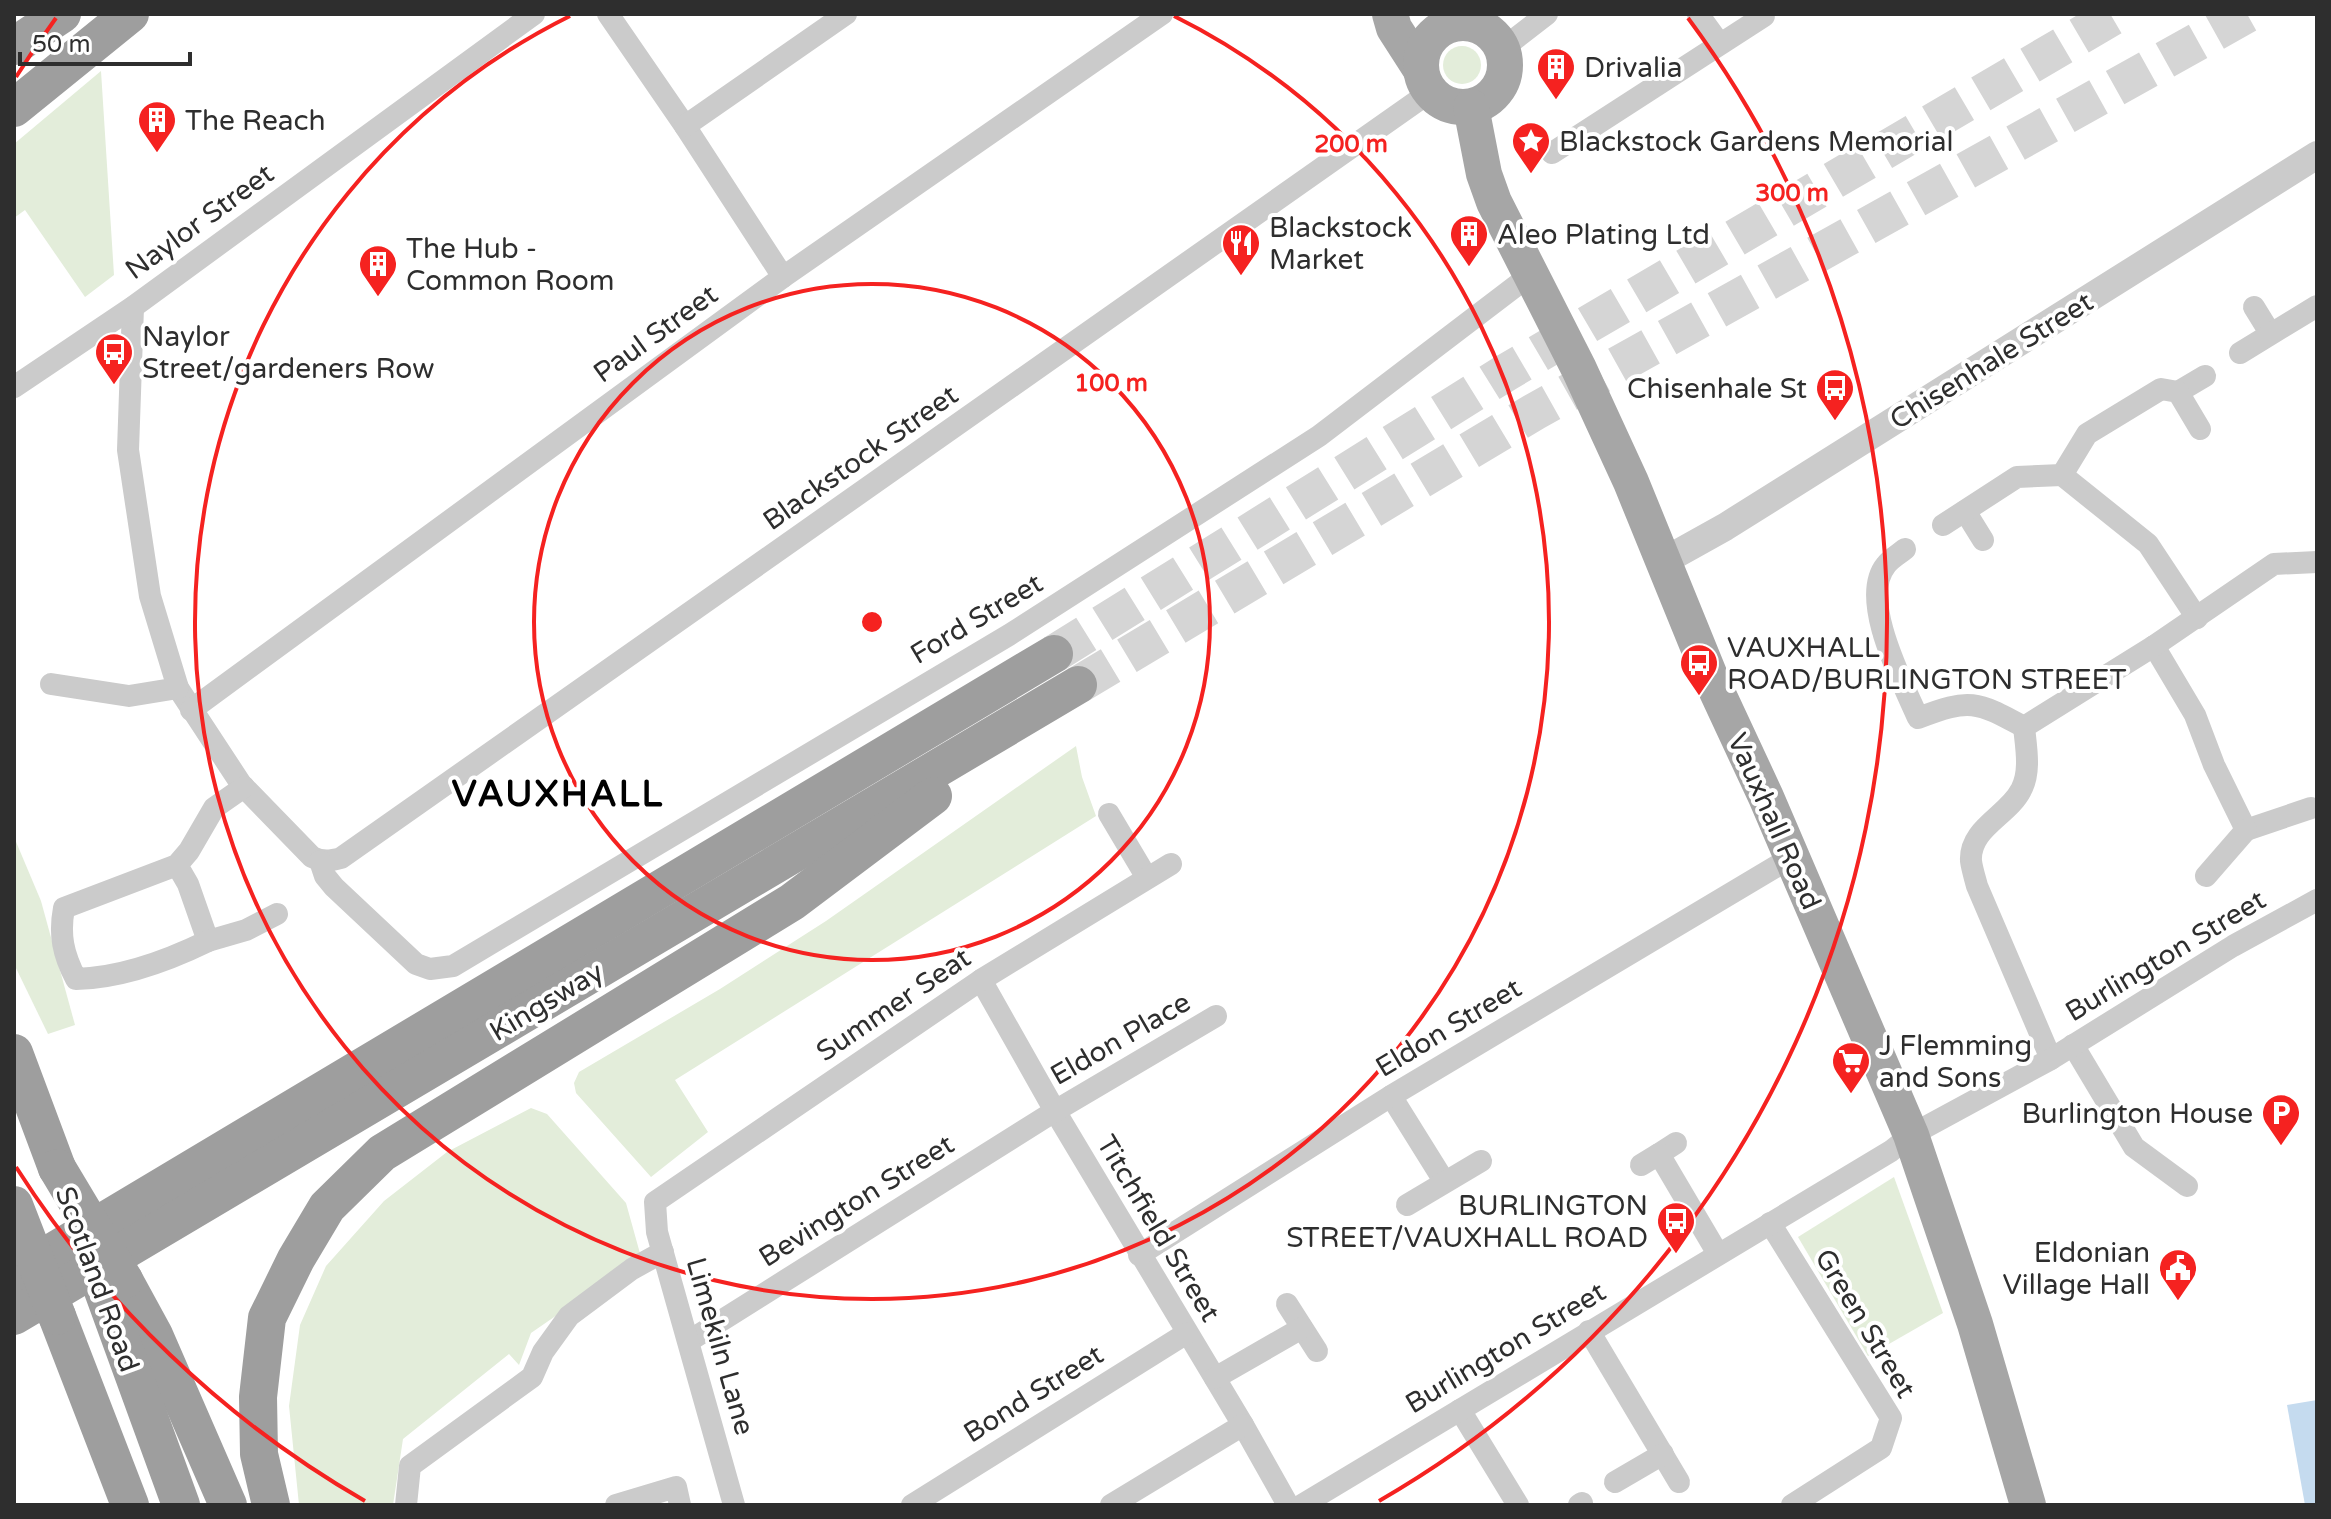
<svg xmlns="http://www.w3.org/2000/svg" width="2331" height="1519" viewBox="0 0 2331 1519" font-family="'Varela Round',sans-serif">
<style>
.green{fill:#e3edda}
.water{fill:#c5dbef}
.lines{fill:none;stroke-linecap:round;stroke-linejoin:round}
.trunk-tunnel{stroke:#d5d5d5;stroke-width:38;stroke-dasharray:38 19;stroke-linecap:butt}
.minor{stroke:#cbcbcb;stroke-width:22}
.tertiary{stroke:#cbcbcb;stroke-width:28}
.primary{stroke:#a6a6a6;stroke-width:36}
.trunk{stroke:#9e9e9e;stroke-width:38}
.trunk-bridge{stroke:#9e9e9e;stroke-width:38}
.ring{fill:none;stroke:#f52220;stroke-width:4}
.labels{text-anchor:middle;stroke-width:8;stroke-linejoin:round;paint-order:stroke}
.poi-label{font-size:28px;fill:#2e2e2e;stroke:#fff;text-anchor:start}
.street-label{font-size:28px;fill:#2e2e2e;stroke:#fff}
.district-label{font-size:36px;font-weight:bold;letter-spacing:2px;fill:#000;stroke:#fff}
.centre{fill:#f52220;stroke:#fff;stroke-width:4}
.ring-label{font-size:24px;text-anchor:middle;font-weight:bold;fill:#f52220;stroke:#fff;stroke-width:8;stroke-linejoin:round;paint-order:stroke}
</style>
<rect width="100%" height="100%" fill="#fff"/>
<g class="green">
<circle cx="1462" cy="65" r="19"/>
<polygon points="101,71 114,275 85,297 25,210 14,218 14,144"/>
<polygon points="1076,746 1082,777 1096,816 675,1080 708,1132 651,1177 576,1093 574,1083 579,1072 720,989 826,921"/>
<polygon points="14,837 41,901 75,1025 48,1034 14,964"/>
<polygon points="531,1108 547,1114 626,1203 641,1257 531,1333 519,1365 509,1354 403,1439 393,1505 299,1505 289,1406 300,1325 326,1266 384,1201 447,1152"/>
<polygon points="1894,1177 1943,1313 1868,1356 1798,1237"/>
</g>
<polygon class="water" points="2317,1400 2317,1505 2305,1505 2287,1405"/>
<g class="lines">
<g class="trunk-tunnel">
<polyline points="1054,654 1507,372 2117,14"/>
<polyline points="1078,685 1534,412 2247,14"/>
</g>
<g class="minor">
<polyline points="608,14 685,126 783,277"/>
<polyline points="1698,14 1719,43"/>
<polyline points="1502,49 1547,14"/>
<polyline points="685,126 846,14"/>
<polyline points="1552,153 1764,16"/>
<path d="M133 307 128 450 150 596 178 688 241 784 312 857C323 862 330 861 341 858L1430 92"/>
<polyline points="2254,307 2270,333"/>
<polyline points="2240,353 2317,306"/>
<polyline points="14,387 133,307 534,14"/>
<polyline points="2178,392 2205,376"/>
<polyline points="2062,475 2148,544 2197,618"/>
<polyline points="1965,511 1983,540"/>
<polyline points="1943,525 2017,477 2062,475 2087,434 2161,389 2178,392 2200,429"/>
<path d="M1905 549C1899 554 1890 559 1886 565 1858 599 1903 683 1918 718 1970 698 1976 701 2024 727"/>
<polyline points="2154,646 2195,715 2214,765 2246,830 2311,808"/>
<polyline points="51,684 129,696 178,688"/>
<polyline points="191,710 783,277 1162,14"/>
<polyline points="1109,814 1147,878"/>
<polyline points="320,861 325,876 334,887 416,964 430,969 453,966 1009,635 1319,436 1529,276"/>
<path d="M177 865 188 884 208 941C167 961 122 978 76 979 63 954 59 935 64 908L177 865 189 851 214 808 244 787"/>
<polyline points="2206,876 2246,830"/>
<polyline points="208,941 246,930 277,914"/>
<polyline points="981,980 1055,1111 1243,1425 1288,1505"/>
<polyline points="2073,1045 2134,1147 2187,1186"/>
<path d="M2051 1059 1977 886C1975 878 1972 869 1971 861 1969 828 2008 816 2021 790 2031 772 2026 747 2024 727L2154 646 2274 564 2317 562"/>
<polyline points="1391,1096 1444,1181"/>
<polyline points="1659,1154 1676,1143"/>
<polyline points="1641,1165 1659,1154 1718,1254"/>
<polyline points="1407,1205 1481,1161"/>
<polyline points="1770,1223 1891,1418 1881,1448 1792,1505"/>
<polyline points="1139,1255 1391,1096 1792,857"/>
<polyline points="1287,1304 1317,1351"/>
<polyline points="1589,1331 1679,1482"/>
<polyline points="689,1341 1055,1111 1216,1016"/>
<polyline points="1215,1378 1302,1328"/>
<polyline points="1460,1410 1518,1505"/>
<polyline points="1615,1482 1663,1454"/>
<polyline points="406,1505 410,1466 532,1377 543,1352 569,1316 632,1269 663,1252"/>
<polyline points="616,1505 676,1487 680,1505"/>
<polyline points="734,1505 657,1232 655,1202 981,980 1171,864"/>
<polyline points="912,1505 1187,1333"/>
<polyline points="1111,1505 1243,1425"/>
<polyline points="1302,1505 1891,1151 1911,1135 2051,1059 2233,946 2317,900"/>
<polyline points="1579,1505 1582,1503"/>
</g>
<polyline class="tertiary" points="1664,561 1725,527 2317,155"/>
<g class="primary">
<polyline points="1390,14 1394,28 1421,70"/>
<circle cx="1463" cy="65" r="42"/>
<polyline points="1471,107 1484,174 1494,202 1579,369 1631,482 1712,681 1766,797 1911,1135 1975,1324 2028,1505"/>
</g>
<g class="trunk">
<polyline points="14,46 62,14"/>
<polyline points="14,108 130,14"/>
<polyline points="14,1053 57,1168"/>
<polyline points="14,1275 1054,654"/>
<polyline points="124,1280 154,1335 228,1505"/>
<polyline points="102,1288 181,1505"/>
<polyline points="14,1316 1078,685"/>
<polyline points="57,1316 130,1505"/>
<polyline points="271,1505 259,1454 258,1397 267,1318 296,1259 327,1207 382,1153 792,902 933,796"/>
</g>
<g class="trunk-bridge">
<polyline points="57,1168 124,1280"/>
<polyline points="14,1205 57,1316"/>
</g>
</g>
<g class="ring">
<circle cx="872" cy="622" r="338"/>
<path d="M1174 16A677 677 0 1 1 570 16"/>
<path d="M365 1501A1015 1015 0 0 1 16 1167M16 77A1015 1015 0 0 1 56 18M1688 18A1015 1015 0 0 1 1379 1501"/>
</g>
<defs>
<symbol id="building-pin" viewBox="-11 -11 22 30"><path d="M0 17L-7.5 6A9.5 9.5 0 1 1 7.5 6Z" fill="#f52220" stroke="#fff"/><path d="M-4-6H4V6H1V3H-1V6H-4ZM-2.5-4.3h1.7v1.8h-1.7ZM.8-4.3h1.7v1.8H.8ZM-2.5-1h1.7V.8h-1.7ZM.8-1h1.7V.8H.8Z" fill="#fff"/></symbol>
<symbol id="sight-pin" viewBox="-11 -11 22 30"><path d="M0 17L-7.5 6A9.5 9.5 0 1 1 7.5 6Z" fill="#f52220" stroke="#fff"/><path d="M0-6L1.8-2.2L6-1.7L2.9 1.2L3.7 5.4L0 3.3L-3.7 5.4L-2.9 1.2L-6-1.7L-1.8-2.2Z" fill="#fff"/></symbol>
<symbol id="restaurant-pin" viewBox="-11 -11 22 30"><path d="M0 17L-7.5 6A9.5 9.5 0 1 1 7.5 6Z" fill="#f52220" stroke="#fff"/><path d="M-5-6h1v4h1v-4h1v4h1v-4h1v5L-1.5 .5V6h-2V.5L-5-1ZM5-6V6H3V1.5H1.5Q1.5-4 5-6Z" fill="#fff"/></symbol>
<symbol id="bus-pin" viewBox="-11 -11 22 30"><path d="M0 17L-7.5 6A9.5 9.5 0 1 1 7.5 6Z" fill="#f52220" stroke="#fff"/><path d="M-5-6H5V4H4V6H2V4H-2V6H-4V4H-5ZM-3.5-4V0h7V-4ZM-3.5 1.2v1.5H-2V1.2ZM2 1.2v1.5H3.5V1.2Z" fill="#fff"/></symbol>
<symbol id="supermarket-pin" viewBox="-11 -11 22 30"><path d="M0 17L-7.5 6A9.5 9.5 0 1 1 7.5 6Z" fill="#f52220" stroke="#fff"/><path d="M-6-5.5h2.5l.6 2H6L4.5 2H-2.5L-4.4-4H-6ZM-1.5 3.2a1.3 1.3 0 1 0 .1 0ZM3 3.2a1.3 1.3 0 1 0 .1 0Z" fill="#fff"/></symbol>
<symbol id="parking-pin" viewBox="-11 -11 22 30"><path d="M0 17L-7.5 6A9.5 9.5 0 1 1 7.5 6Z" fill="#f52220" stroke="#fff"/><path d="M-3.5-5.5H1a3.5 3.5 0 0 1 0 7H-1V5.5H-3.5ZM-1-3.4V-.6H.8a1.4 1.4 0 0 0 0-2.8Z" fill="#fff"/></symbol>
<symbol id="civic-pin" viewBox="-11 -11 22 30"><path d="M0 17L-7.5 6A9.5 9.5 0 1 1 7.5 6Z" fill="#f52220" stroke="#fff"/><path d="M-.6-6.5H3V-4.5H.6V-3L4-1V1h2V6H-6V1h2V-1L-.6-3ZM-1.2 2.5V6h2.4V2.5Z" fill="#fff"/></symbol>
</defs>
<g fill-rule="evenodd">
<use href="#building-pin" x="1534" y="45" width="44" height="60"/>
<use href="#building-pin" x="135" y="98" width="44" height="60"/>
<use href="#sight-pin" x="1509" y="119" width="44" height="60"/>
<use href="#building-pin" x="1447" y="212" width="44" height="60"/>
<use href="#restaurant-pin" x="1219" y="221" width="44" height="60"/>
<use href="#building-pin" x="356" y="242" width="44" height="60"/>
<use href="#bus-pin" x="92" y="330" width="44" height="60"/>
<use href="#bus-pin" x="1813" y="366" width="44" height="60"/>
<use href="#bus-pin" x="1677" y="641" width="44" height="60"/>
<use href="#supermarket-pin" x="1829" y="1039" width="44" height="60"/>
<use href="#parking-pin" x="2259" y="1091" width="44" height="60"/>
<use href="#bus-pin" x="1654" y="1199" width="44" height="60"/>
<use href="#civic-pin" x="2156" y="1246" width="44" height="60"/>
</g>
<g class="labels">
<g class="poi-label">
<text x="1584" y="77">Drivalia</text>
<text x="185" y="130">The Reach</text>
<text x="1559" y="151">Blackstock Gardens Memorial</text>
<text x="1269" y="237">Blackstock<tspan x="1269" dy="32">Market</tspan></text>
<text x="1497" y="244">Aleo Plating Ltd</text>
<text x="406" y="258">The Hub -<tspan x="406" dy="32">Common Room</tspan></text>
<text x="142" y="346">Naylor<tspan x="142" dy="32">Street/gardeners Row</tspan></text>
<text x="1807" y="398" text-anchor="end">Chisenhale St</text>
<text x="1727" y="657">VAUXHALL<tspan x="1727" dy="32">ROAD/BURLINGTON STREET</tspan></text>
<text x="1879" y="1055">J Flemming<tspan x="1879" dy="32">and Sons</tspan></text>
<text x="2253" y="1123" text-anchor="end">Burlington House</text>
<text x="1648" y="1215" text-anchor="end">BURLINGTON<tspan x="1648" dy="32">STREET/VAUXHALL ROAD</tspan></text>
<text x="2150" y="1262" text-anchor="end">Eldonian<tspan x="2150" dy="32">Village Hall</tspan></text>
</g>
<g class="street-label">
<text transform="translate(199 221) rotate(-36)" y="10">Naylor Street</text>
<text transform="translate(655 333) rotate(-36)" y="10">Paul Street</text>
<text transform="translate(1991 360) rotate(-32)" y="10">Chisenhale Street</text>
<text transform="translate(860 457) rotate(-35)" y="10">Blackstock Street</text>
<text transform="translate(976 618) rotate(-31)" y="10">Ford Street</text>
<text transform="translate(1775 821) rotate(66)" y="10">Vauxhall Road</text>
<text transform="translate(2165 955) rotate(-31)" y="10">Burlington Street</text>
<text transform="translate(546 1001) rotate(-31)" y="10">Kingsway</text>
<text transform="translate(893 1004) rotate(-34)" y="10">Summer Seat</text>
<text transform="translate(1448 1027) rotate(-31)" y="10">Eldon Street</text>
<text transform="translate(1120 1038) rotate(-30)" y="10">Eldon Place</text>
<text transform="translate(856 1200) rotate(-32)" y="10">Bevington Street</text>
<text transform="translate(1159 1228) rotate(59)" y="10">Titchfield Street</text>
<text transform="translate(98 1279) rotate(70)" y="10">Scotland Road</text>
<text transform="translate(1866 1323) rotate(59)" y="10">Green Street</text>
<text transform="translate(721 1346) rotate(74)" y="10">Limekiln Lane</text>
<text transform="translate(1505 1347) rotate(-31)" y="10">Burlington Street</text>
<text transform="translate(1033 1393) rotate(-32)" y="10">Bond Street</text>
</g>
<g class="district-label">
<text x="558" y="806">VAUXHALL</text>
</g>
</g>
<circle cx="872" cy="622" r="12" class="centre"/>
<g class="ring-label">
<text x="1351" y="152">200 m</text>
<text x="1792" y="201">300 m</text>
<text x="1111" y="391">100 m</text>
</g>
<rect width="2331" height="1519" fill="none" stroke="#2e2e2e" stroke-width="32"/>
<path d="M20 52v12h170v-12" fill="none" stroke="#2e2e2e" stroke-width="4"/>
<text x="32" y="52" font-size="24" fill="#2e2e2e" stroke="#ffffff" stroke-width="6" paint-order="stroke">50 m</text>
</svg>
